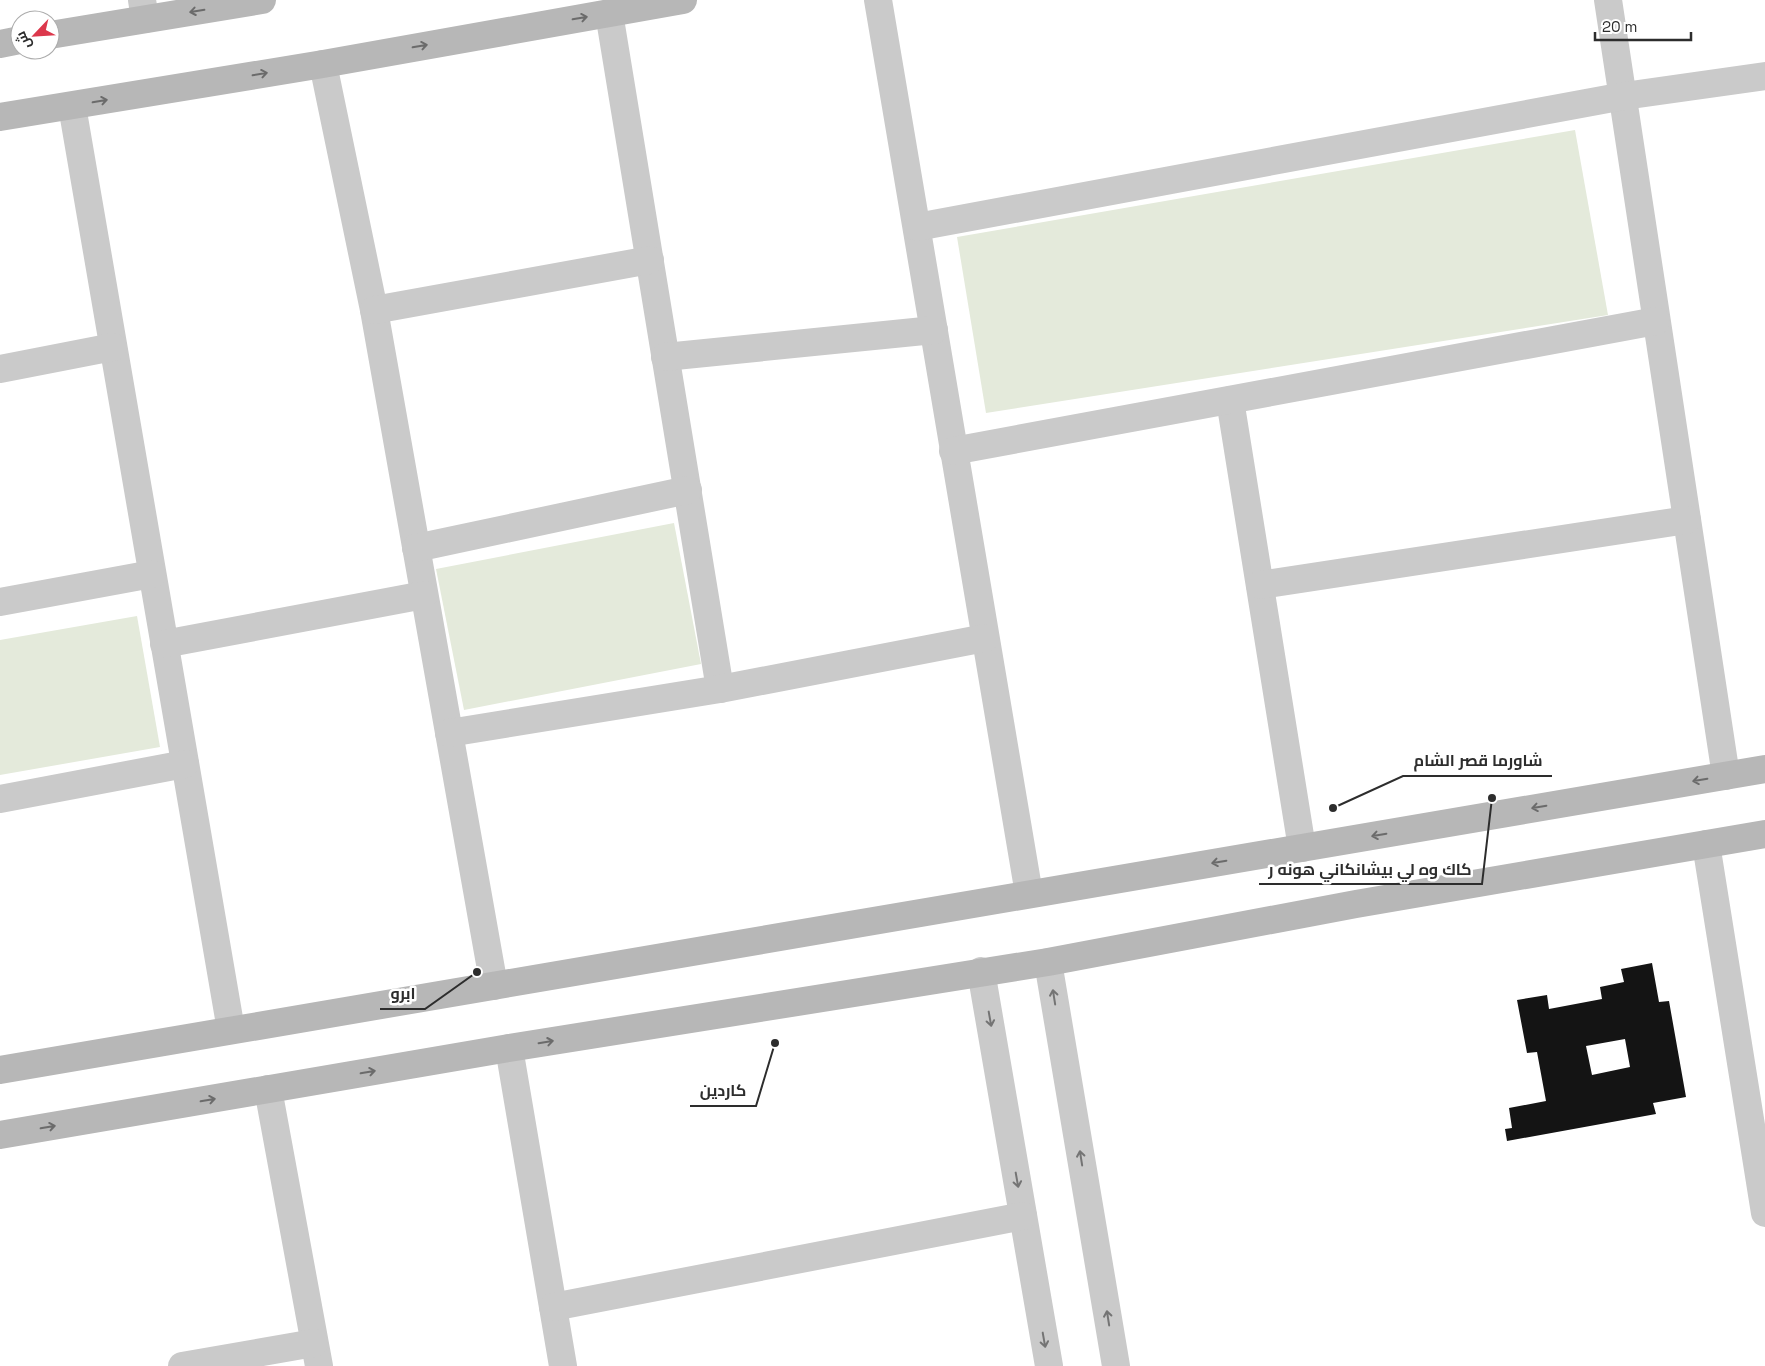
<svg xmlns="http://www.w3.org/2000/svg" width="1765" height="1366" viewBox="0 0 1765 1366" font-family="'Space Grotesk',Cairo,sans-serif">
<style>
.green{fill:#e4eadb}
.building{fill:#141414;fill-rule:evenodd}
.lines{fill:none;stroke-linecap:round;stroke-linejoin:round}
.street{stroke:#cacaca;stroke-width:28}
.secondary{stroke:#b7b7b7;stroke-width:28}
.oneway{stroke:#6b6b6b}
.oneway2{stroke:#747474}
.leader{fill:none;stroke:#2d2d2d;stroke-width:2}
.callout-dot{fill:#2d2d2d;stroke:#fff;stroke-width:2}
.callout-label{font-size:16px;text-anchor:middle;font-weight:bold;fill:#2d2d2d;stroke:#fff;stroke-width:5;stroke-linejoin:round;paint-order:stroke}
</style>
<rect width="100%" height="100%" fill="#fff"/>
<g class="green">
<polygon points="1575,130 1608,315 986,413 957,237"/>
<polygon points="674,523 701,664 464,710 436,569"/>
<polygon points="137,616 160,747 0,775 0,640"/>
</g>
<path class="building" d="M1652 963 1659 1002 1669 1001 1686 1097 1653 1103 1656 1114 1507 1141 1505 1129 1512 1128 1509 1108 1546 1101 1537 1052 1527 1053 1517 1000 1547 995 1549 1009 1602 999 1600 987 1624 982 1621 969ZM1625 1039 1630 1067 1592 1075 1586 1046Z"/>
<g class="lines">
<g class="street">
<polyline points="142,0 145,19"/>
<polyline points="878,0 1029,894"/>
<polyline points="1608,0 1726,776"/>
<polyline points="609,13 720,689"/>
<polyline points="323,64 374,310 494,986"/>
<polyline points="72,106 231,1030"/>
<polyline points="917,227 1624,96 1765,76"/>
<polyline points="374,310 650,260"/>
<polyline points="665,357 934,330"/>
<polyline points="0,369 113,347"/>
<polyline points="1230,400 1302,848"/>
<polyline points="953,451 1656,321"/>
<polyline points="416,548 688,490"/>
<polyline points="1260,585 1687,520"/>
<polyline points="0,602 152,574"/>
<polyline points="164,644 424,595"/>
<polyline points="449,733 720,689 985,638"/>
<polyline points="0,799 185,764"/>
<polyline points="1706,844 1765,1213"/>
<polyline points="1048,962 1116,1366"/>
<polyline points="981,971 1049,1366"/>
<polyline points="509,1048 563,1366"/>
<polyline points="268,1089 319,1366"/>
<polyline points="553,1307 1023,1216"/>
<polyline points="182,1366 314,1343"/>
</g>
<g class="secondary">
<polyline points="50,35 262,0"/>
<polyline points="0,44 20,40"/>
<polyline points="0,117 323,64 683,0"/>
<polyline points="0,1070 1765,769"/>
<polyline points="0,1135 509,1048 1048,962 1356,904 1765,834"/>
</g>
</g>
<defs><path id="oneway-shaft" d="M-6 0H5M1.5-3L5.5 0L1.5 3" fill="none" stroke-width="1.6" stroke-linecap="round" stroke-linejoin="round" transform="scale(1.25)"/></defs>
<g class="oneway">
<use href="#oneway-shaft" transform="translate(197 11) rotate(171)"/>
<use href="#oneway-shaft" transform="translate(580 18) rotate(-10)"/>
<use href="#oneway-shaft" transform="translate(420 46) rotate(-10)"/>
<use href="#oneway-shaft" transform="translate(260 74) rotate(-10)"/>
<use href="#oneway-shaft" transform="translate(100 101) rotate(-10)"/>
<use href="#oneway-shaft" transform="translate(1700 780) rotate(170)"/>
<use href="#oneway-shaft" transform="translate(1539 807) rotate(170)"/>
<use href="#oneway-shaft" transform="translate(1379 835) rotate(170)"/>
<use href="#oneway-shaft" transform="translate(1219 862) rotate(170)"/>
<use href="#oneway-shaft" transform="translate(546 1042) rotate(-9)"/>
<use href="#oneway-shaft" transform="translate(368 1072) rotate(-10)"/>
<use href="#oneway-shaft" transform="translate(208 1100) rotate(-10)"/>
<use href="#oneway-shaft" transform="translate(48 1127) rotate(-10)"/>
</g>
<g class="oneway2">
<use href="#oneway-shaft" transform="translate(1054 997) rotate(-99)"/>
<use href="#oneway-shaft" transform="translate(990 1019) rotate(80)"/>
<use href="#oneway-shaft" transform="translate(1081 1158) rotate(-99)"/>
<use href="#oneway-shaft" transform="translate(1017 1180) rotate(80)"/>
<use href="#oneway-shaft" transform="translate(1108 1318) rotate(-99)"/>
<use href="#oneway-shaft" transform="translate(1044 1340) rotate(80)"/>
</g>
<path class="leader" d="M1333 808L1403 776H1552M1492 798L1482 884H1259M477 972L425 1009H380M775 1043L756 1106H690"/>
<g class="callout-dot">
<circle cx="1333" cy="808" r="5"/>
<circle cx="1492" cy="798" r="5"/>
<circle cx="477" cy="972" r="5"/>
<circle cx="775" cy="1043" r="5"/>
</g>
<g class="callout-label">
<text x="1478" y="766">شاورما قصر الشام</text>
<text x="1370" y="875">كاك وه لي بيشانكاني هونه ر</text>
<text x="403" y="999">ابرو</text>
<text x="723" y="1096">كاردين</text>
</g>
<g transform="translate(35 35) rotate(245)"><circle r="24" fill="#ffffff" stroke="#ababab"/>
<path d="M0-4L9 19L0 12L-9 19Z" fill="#dc384c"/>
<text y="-8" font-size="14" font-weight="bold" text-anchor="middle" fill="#2d2d2d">ش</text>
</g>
<path d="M1595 32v8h96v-8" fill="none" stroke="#2d2d2d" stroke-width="2.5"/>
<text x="1602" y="32" font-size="15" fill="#2d2d2d" stroke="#ffffff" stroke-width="4" paint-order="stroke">20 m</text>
</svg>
